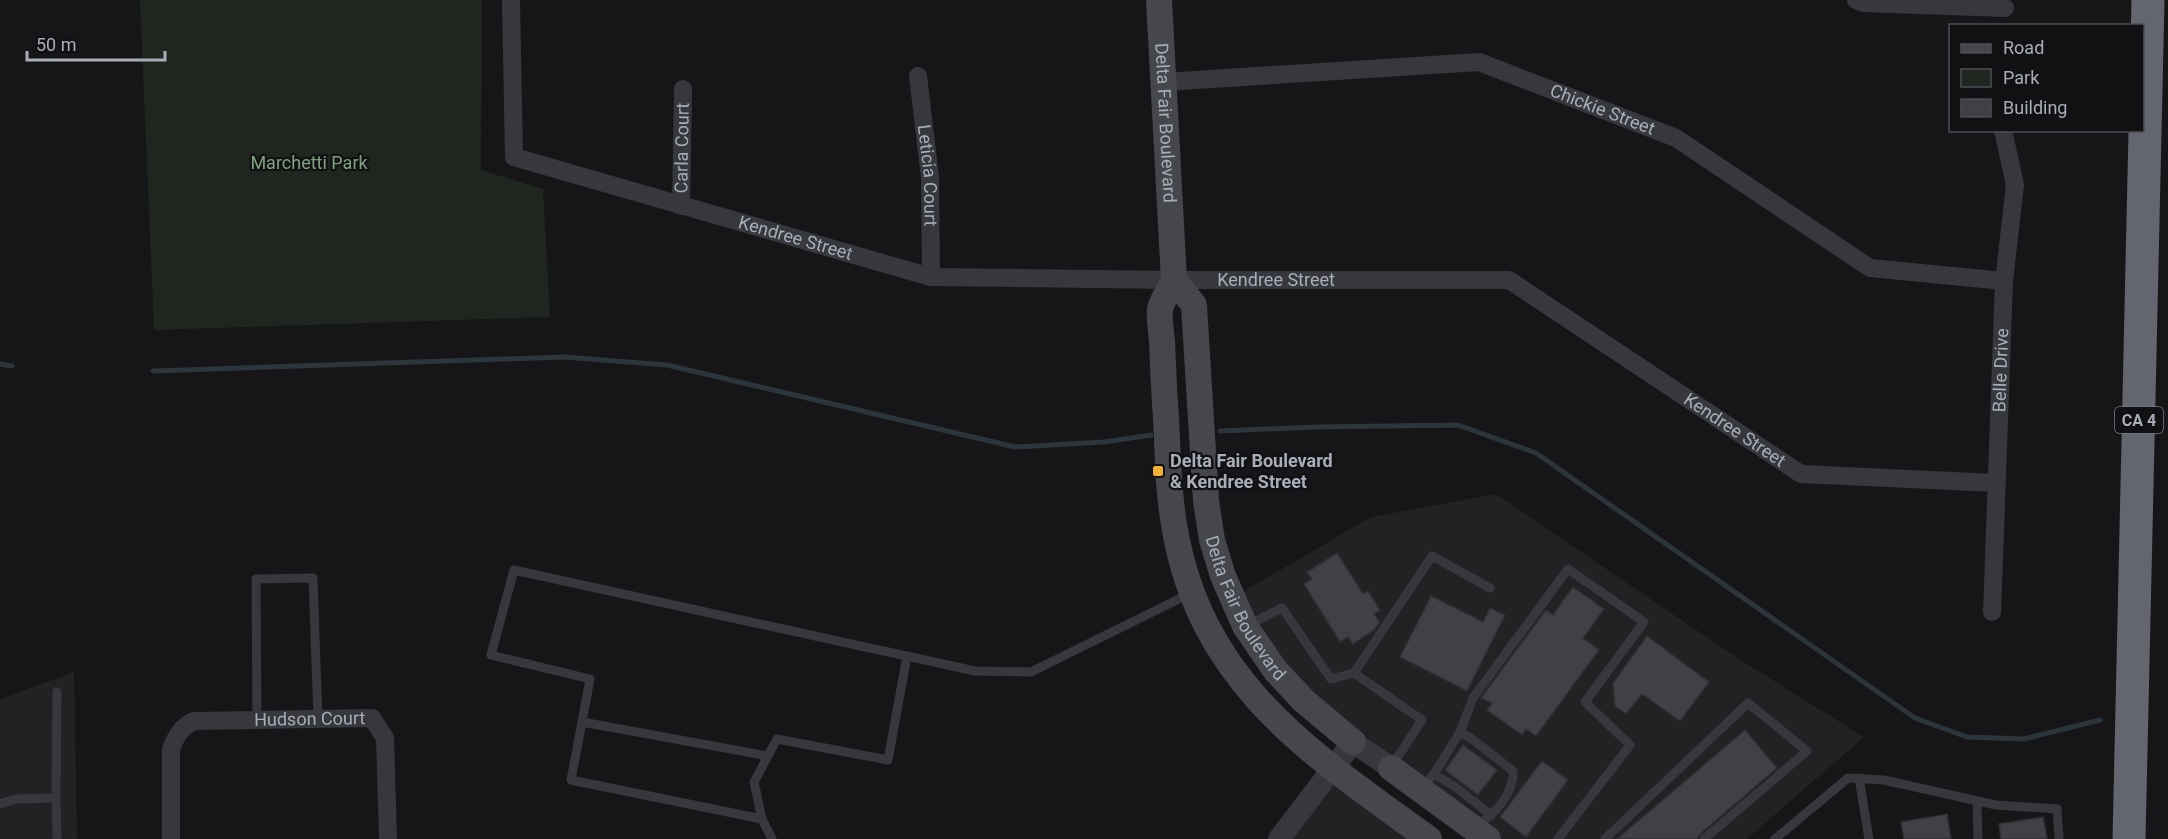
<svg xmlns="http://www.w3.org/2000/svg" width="2168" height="839" viewBox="0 0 2168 839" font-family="Roboto,sans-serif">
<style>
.built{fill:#222225}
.green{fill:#1e261f}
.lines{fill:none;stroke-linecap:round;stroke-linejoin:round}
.stream{stroke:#2c353c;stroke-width:5}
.building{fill:#404145;stroke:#303034;stroke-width:1.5}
.service{stroke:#37383d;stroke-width:9}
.minor{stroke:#37383d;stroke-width:18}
.tertiary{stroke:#37383d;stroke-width:22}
.secondary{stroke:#45474d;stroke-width:26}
.motorway{stroke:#63666e;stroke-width:33}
.poi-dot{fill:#f2b134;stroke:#111113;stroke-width:2}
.labels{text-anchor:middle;stroke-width:4.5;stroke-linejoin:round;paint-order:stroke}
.shield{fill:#111113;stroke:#7b7e86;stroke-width:1.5}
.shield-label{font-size:16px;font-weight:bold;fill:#a8adb8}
.street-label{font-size:18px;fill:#a8adb8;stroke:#111113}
.park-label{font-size:18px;fill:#7fa381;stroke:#111113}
.poi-label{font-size:18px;font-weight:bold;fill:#a8adb8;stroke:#111113;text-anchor:start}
</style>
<rect width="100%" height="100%" fill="#161618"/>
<g class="built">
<polygon points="1496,494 1736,657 1864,737 1747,839 1494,839 1289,677 1239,594 1371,517"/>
<polygon points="74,672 77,839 0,839 0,699"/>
<polygon points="1333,769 1429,839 1279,839"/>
</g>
<polygon class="green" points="140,0 482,0 481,170 543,189 550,317 154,330"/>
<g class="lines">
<g class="stream">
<polyline points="0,364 12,366"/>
<polyline points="153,371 564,357 667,365 1015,447 1104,442 1151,435"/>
<polyline points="1220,431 1317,427 1458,425 1536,453 1915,718 1967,737 2024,739 2100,720"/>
</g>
</g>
<g class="building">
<polygon points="1337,553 1363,594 1368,591 1380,610 1374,614 1380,622 1374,630 1353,644 1348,637 1340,642 1304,584 1312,579 1307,572"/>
<polygon points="1573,587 1604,609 1583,638 1599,650 1536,736 1526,729 1522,735 1487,710 1492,703 1481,698 1546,610 1553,615"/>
<polygon points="1431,596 1483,622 1490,608 1505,615 1467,691 1400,657"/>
<polygon points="1647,636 1709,682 1680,721 1642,694 1626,714 1615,706 1613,683"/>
<polygon points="1745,730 1777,768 1700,834 1697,839 1617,839"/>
<polygon points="1463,745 1497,770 1478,795 1445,770"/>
<polygon points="1542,761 1568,780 1526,837 1500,817"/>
<polygon points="1947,814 1951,839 1904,839 1901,822"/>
<polygon points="2043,817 2047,839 2001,839 1999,824"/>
</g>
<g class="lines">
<g class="service">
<polyline points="1248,625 1282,608 1331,679 1354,673 1432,556 1490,588"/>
<polyline points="1354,673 1422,720 1391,767"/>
<polyline points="257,720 256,579 313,578 318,719"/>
<polyline points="582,722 590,679 491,655 514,570 975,671 1031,672 1191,593"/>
<polyline points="1460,732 1473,698 1568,569 1644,622 1585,702 1630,745 1558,839"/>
<polyline points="1434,774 1454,786 1491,815"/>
<polyline points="1859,778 1869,839"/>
<path d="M1422 788 1434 774 1460 732 1472 739 1513 771C1514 796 1493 814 1475 828"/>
<polyline points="56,798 57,692"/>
<polyline points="1977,801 1978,839"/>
<polyline points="0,804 16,799 56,798 57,839"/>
<polyline points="762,819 571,780 582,722 768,756"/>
<polyline points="772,839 762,819 754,782 777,739 888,760 907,656"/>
<polyline points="1605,839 1748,703 1807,751 1704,839"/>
<polyline points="1775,839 1848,778 1884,780 1996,805 2057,809 2059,839"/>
</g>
<g class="minor">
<path id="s1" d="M511 0 514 157 931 277 1174 280H1509L1801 474 1996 483"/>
<polyline points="1856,0 1863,3 2005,8"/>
<path id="s2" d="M918 76 930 177 931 277"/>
<path id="s3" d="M1164 82 1479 62 1676 138 1870 268 2004 281"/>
<path id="s4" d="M681 206 683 89"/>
<path id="s5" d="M1992 612 2004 281 2015 185 2003 130"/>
<path id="s6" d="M171 839V749C176 736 181 727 194 721L372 718 385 738 388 839"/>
</g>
<polyline class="tertiary" points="1279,839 1353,742 1391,768"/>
<g class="secondary">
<path id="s7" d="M1159 0 1174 280C1170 289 1162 300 1160 309 1159 319 1161 331 1162 341 1163 366 1164 392 1166 418 1168 455 1168 493 1175 530 1202 685 1312 754 1429 839"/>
<path id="s8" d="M1174 280 1194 305 1206 501 1212 540 1223 576 1245 626 1275 670 1304 701 1353 742"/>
<polyline points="1391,768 1488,839"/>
</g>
<polyline class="motorway" points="2129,839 2148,0"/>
</g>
<rect class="poi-dot" x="1152" y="465" width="12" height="12" rx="3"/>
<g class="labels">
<rect class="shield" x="2115" y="407" width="48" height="26" rx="4.5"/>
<g class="shield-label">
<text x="2139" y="426">CA 4</text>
</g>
<g class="street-label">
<text dy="6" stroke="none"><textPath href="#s3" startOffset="448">Chickie Street</textPath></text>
<text dy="6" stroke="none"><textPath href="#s7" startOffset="123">Delta Fair Boulevard</textPath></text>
<text dy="6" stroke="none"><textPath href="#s4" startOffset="58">Carla Court</textPath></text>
<text dy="6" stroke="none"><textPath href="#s2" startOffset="100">Leticia Court</textPath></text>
<text dy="6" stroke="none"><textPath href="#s1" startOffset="450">Kendree Street</textPath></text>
<text dy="6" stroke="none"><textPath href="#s1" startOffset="936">Kendree Street</textPath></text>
<text dy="6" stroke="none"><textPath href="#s5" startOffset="242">Belle Drive</textPath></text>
<text dy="6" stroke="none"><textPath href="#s1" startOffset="1440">Kendree Street</textPath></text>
<text dy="6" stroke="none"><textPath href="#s8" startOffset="344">Delta Fair Boulevard</textPath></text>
<text dy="6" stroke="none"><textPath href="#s6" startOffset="243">Hudson Court</textPath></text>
</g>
<g class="park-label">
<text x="309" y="169">Marchetti Park</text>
</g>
<g class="poi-label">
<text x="1170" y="467">Delta Fair Boulevard<tspan x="1170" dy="21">&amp; Kendree Street</tspan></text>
</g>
</g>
<rect x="1949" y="24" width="195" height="108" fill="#111113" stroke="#4d4f55" stroke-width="1.5"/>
<rect x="1961" y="44" width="30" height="9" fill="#45474d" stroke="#4d4f55" stroke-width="1.5"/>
<text x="2003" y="54" font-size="18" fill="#a8adb8">Road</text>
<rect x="1961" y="69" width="30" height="18" fill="#1e261f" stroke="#4d4f55" stroke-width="1.5"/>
<text x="2003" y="84" font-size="18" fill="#a8adb8">Park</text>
<rect x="1961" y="99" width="30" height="18" fill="#404145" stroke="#4d4f55" stroke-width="1.5"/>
<text x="2003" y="114" font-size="18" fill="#a8adb8">Building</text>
<path d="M27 51v9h138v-9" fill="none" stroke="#a8adb8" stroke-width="3"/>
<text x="36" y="51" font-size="18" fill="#a8adb8" stroke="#111113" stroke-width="4.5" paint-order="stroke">50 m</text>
</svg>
